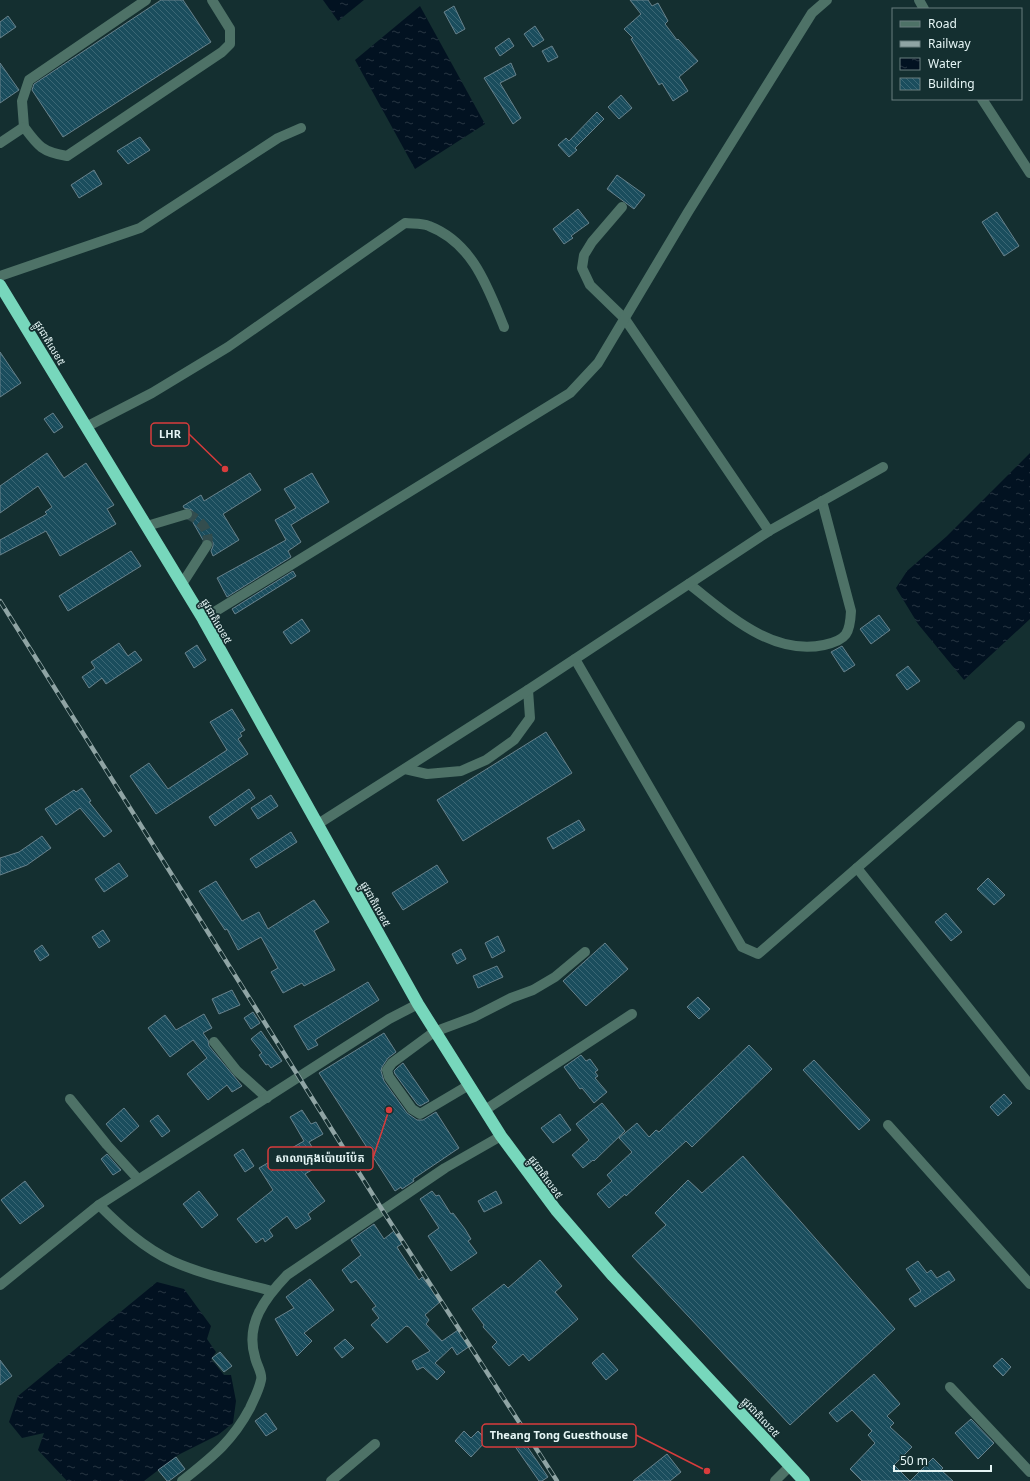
<svg xmlns="http://www.w3.org/2000/svg" width="1030" height="1481" viewBox="0 0 1030 1481" font-family="'Noto Sans','Noto Sans Khmer',sans-serif">
<style>
.water{fill:url(#water-ripples)}
.building{fill:url(#building-back-hatch);stroke:#68828c}
.lines{fill:none;stroke-linecap:round;stroke-linejoin:round}
.minor-tunnel{stroke:#334d4e;stroke-width:10;stroke-dasharray:10 5;stroke-linecap:butt}
.minor{stroke:#4e7267;stroke-width:10}
.highway{stroke:#77d7bc;stroke-width:12}
.rail-casing{stroke:#8fa4a4;stroke-width:4.5}
.rail{stroke:#142f30;stroke-width:3;stroke-dasharray:9;stroke-linecap:butt}
.labels{text-anchor:middle;stroke-width:3.5;stroke-linejoin:round;paint-order:stroke}
.street-label{font-size:10px;fill:#e5f5f5;stroke:#142f30}
.leader{fill:none;stroke:#d83c3c;stroke-width:1.5}
.callout-dot{fill:#d83c3c;stroke:#142f30;stroke-width:1.5}
.callout{fill:#142f30;stroke:#d83c3c;stroke-width:1.5}
.callout-label{font-size:11px;text-anchor:middle;font-weight:bold;fill:#e5f5f5}
</style>
<defs>
<pattern id="water-ripples" width="26" height="14" patternUnits="userSpaceOnUse"><rect width="26" height="14" fill="#021221"/><path d="M2 4q2-2 4 0t4 0M15 11q2-2 4 0t4 0" fill="none" stroke="#273542"/></pattern>
<pattern id="building-back-hatch" width="6" height="6" patternUnits="userSpaceOnUse"><rect width="6" height="6" fill="#1a4d5d"/><path d="M-1 5l2 2M0 0l6 6M5-1l2 2" fill="none" stroke="#3b6775"/></pattern>
</defs>
<rect width="100%" height="100%" fill="#142f30"/>
<g class="water">
<polygon points="323,0 364,0 338,21"/>
<polygon points="420,6 485,124 415,169 355,60"/>
<polygon points="1030,453 1030,619 964,680 918,624 896,588 907,571 947,536"/>
<polygon points="157,1282 184,1289 211,1326 207,1339 216,1352 211,1359 224,1375 231,1375 236,1401 233,1423 218,1435 178,1455 144,1481 67,1481 38,1450 44,1433 22,1438 9,1422 18,1396"/>
</g>
<g class="building">
<polygon points="161,0 183,0 211,42 63,137 32,90 34,84"/>
<polygon points="630,0 648,0 652,6 658,3 668,21 665,24 677,40 678,39 698,61 679,77 688,91 673,101 662,83 659,85 631,39 633,38 624,29 641,14"/>
<polygon points="454,6 465,29 456,34 444,12"/>
<polygon points="8,16 16,27 0,38 0,22"/>
<polygon points="535,26 544,40 533,47 524,34"/>
<polygon points="509,38 514,46 500,56 495,48"/>
<polygon points="552,46 558,57 548,62 542,51"/>
<polygon points="0,63 19,90 0,103"/>
<polygon points="511,63 516,75 500,83 521,118 513,124 484,78"/>
<polygon points="621,95 632,108 619,119 608,107"/>
<polygon points="597,112 604,119 575,148 577,150 569,157 558,145 566,138 569,141"/>
<polygon points="140,137 150,150 128,164 117,151"/>
<polygon points="94,170 102,184 79,198 71,185"/>
<polygon points="617,175 645,195 634,209 607,189"/>
<polygon points="578,209 589,223 571,236 573,238 564,244 553,229"/>
<polygon points="997,212 1019,246 1004,256 982,222"/>
<polygon points="0,352 21,383 0,397"/>
<polygon points="53,413 63,427 54,433 44,419"/>
<polygon points="47,453 64,478 86,463 114,505 107,509 116,524 60,556 46,531 0,555 0,540 47,514 45,512 52,507 38,486 0,513 0,486"/>
<polygon points="250,473 261,490 223,514 239,540 213,556 211,551 213,546 213,542 208,539 203,540 191,519 193,515 192,510 184,508 183,506 201,495 204,501"/>
<polygon points="312,473 329,502 291,525 301,542 288,551 291,557 227,597 217,578 286,540 275,520 296,508 284,489"/>
<polygon points="131,551 141,566 68,611 59,596"/>
<polygon points="293,571 296,576 235,614 232,609"/>
<polygon points="879,615 890,630 871,644 860,629"/>
<polygon points="302,619 310,631 291,644 283,632"/>
<polygon points="119,643 128,656 135,651 142,660 106,684 102,678 89,688 82,677 95,668 91,662"/>
<polygon points="197,645 206,660 194,668 185,653"/>
<polygon points="842,646 855,665 844,672 831,652"/>
<polygon points="908,666 920,681 907,690 896,675"/>
<polygon points="232,709 245,730 240,733 242,736 238,739 248,754 156,814 130,776 149,763 168,789 227,750 210,722"/>
<polygon points="546,732 572,773 463,841 437,800"/>
<polygon points="82,788 91,801 89,802 112,831 104,837 80,808 56,825 45,809 74,790 76,792"/>
<polygon points="249,789 255,798 215,826 209,817"/>
<polygon points="271,795 278,806 258,819 251,808"/>
<polygon points="579,820 585,830 553,849 547,838"/>
<polygon points="291,832 297,842 256,868 250,859"/>
<polygon points="42,836 51,848 27,865 0,875 0,858 19,852"/>
<polygon points="119,863 128,876 104,892 95,879"/>
<polygon points="437,865 448,882 403,910 392,893"/>
<polygon points="988,878 1005,895 994,905 977,889"/>
<polygon points="216,881 242,921 259,912 268,929 314,900 329,922 314,931 335,970 304,986 302,983 283,993 271,972 278,968 261,937 238,950 227,929 225,930 199,891"/>
<polygon points="946,913 962,932 951,941 935,922"/>
<polygon points="103,930 110,941 99,948 92,937"/>
<polygon points="498,936 505,951 492,958 485,943"/>
<polygon points="605,943 628,969 586,1006 563,981"/>
<polygon points="42,945 49,955 40,961 34,951"/>
<polygon points="461,949 466,959 457,964 452,954"/>
<polygon points="497,966 503,977 478,988 473,976"/>
<polygon points="368,982 379,1000 315,1040 318,1045 308,1050 294,1026"/>
<polygon points="232,990 240,1005 219,1014 212,999"/>
<polygon points="698,997 710,1009 699,1019 687,1007"/>
<polygon points="253,1012 260,1023 251,1029 244,1018"/>
<polygon points="204,1014 212,1028 203,1033 208,1040 209,1046 242,1086 232,1092 227,1085 208,1100 187,1074 207,1058 193,1040 170,1057 148,1028 165,1015 176,1030"/>
<polygon points="261,1031 282,1061 271,1068 268,1064 266,1065 259,1055 262,1053 251,1039"/>
<polygon points="384,1033 396,1052 388,1058 382,1067 381,1071 384,1081 407,1113 417,1120 423,1120 436,1112 459,1148 413,1179 414,1181 402,1189 401,1187 395,1191 319,1073"/>
<polygon points="749,1045 772,1069 692,1147 686,1141 626,1196 625,1194 609,1208 597,1194 612,1181 607,1175 632,1152 619,1138 637,1123 649,1137 656,1130 659,1132"/>
<polygon points="581,1055 586,1061 590,1059 598,1070 595,1072 598,1076 595,1078 607,1092 594,1103 582,1088 580,1089 564,1067"/>
<polygon points="814,1060 870,1120 859,1130 803,1070"/>
<polygon points="403,1063 429,1101 420,1106 417,1104 395,1074 394,1071 397,1068"/>
<polygon points="1004,1094 1012,1103 998,1116 990,1107"/>
<polygon points="602,1103 625,1131 594,1161 593,1160 583,1168 572,1155 589,1140 576,1124"/>
<polygon points="124,1108 139,1126 121,1142 106,1124"/>
<polygon points="302,1110 311,1124 316,1122 323,1134 309,1142 322,1164 305,1174 325,1201 308,1214 311,1219 296,1229 287,1216 269,1230 273,1236 265,1242 263,1238 256,1243 237,1219 273,1190 259,1168 273,1160 276,1164 293,1153 290,1149 304,1141 290,1117"/>
<polygon points="560,1114 571,1130 553,1143 541,1128"/>
<polygon points="158,1115 170,1131 162,1137 150,1121"/>
<polygon points="243,1149 254,1166 245,1172 234,1155"/>
<polygon points="107,1154 121,1170 113,1175 101,1159"/>
<polygon points="743,1156 895,1329 790,1425 632,1256 666,1225 655,1213 688,1180 702,1193"/>
<polygon points="25,1181 44,1206 20,1224 1,1200"/>
<polygon points="199,1191 218,1215 202,1228 183,1204"/>
<polygon points="432,1191 436,1196 439,1195 451,1214 453,1213 465,1229 471,1239 468,1241 477,1253 451,1271 428,1236 439,1228 420,1199"/>
<polygon points="496,1191 502,1203 484,1212 478,1201"/>
<polygon points="374,1224 384,1239 394,1231 402,1244 397,1247 400,1252 419,1280 422,1277 441,1301 425,1315 429,1320 426,1324 442,1341 458,1330 470,1346 457,1355 452,1347 435,1363 445,1372 437,1380 423,1367 417,1370 412,1361 430,1351 409,1327 406,1326 387,1343 371,1325 379,1318 372,1309 376,1306 356,1280 351,1283 342,1270 361,1255 351,1240"/>
<polygon points="540,1260 562,1286 555,1292 578,1319 529,1361 523,1354 509,1366 492,1347 497,1342 483,1327 484,1325 472,1309 504,1284 508,1288"/>
<polygon points="918,1261 927,1273 931,1270 937,1278 949,1271 955,1280 915,1307 909,1299 921,1291 906,1269"/>
<polygon points="310,1279 334,1310 304,1333 312,1341 297,1356 275,1319 294,1308 286,1297"/>
<polygon points="345,1339 354,1348 342,1358 334,1348"/>
<polygon points="220,1352 232,1366 224,1372 212,1358"/>
<polygon points="603,1353 618,1370 606,1380 592,1363"/>
<polygon points="1002,1358 1011,1367 1003,1376 993,1366"/>
<polygon points="0,1360 12,1376 0,1385"/>
<polygon points="874,1374 900,1404 887,1416 894,1423 890,1427 912,1447 894,1465 910,1481 933,1458 943,1468 941,1470 953,1481 862,1481 850,1469 875,1443 868,1435 872,1431 852,1410 837,1422 829,1413"/>
<polygon points="266,1413 277,1429 266,1436 255,1421"/>
<polygon points="971,1419 994,1443 978,1459 955,1433"/>
<polygon points="464,1431 471,1438 478,1431 487,1440 471,1457 455,1441"/>
<polygon points="522,1439 548,1477 542,1481 539,1481 514,1445"/>
<polygon points="667,1454 681,1472 670,1481 633,1481"/>
<polygon points="176,1457 185,1469 169,1481 167,1481 158,1470"/>
</g>
<g class="lines">
<path class="minor-tunnel" d="M187 514C200 519 211 531 207 545"/>
<g class="minor">
<polyline points="919,0 924,9"/>
<polyline points="982,99 1030,173"/>
<polyline points="24,127 22,101 29,80 146,0"/>
<path d="M0 143 24 127C38 146 42 152 67 156L222 52 230 44V29L212 0"/>
<polyline points="622,207 592,242 584,255 582,268 590,285 625,319 769,531"/>
<polyline points="0,276 140,228 278,138 301,128"/>
<path d="M86 427 152 393 228 347 405 223C412 224 422 223 429 226 473 243 488 288 504 327"/>
<polyline points="147,526 187,514"/>
<polyline points="182,584 207,545"/>
<path d="M689 584C728 614 771 656 824 645 847 640 850 633 851 611L822 501"/>
<polyline points="203,619 570,393 598,363 688,212 812,13 827,0"/>
<polyline points="575,659 742,947 758,954 1020,726"/>
<polyline points="405,769 427,774 461,771 486,760 514,740 530,718 528,690"/>
<polyline points="318,824 528,690 769,531 883,467"/>
<polyline points="857,868 1030,1085"/>
<polyline points="214,1042 237,1071 267,1098"/>
<polyline points="469,1085 420,1114 412,1109 389,1077 387,1070 392,1063 434,1032 474,1017 511,998 533,990 555,977 585,952"/>
<polyline points="70,1099 107,1145 138,1179"/>
<polyline points="485,1110 632,1014"/>
<polyline points="888,1125 1030,1284"/>
<path d="M99 1205C120 1226 144 1248 172 1261 203 1275 238 1282 272 1291"/>
<polyline points="0,1285 99,1205 389,1019 418,1004"/>
<polyline points="950,1387 1030,1472"/>
<path d="M182 1481C212 1457 232 1442 250 1408 254 1399 259 1390 261 1380 263 1374 256 1364 255 1357 245 1324 265 1298 287 1275L445 1168 501 1136"/>
<polyline points="331,1481 375,1444"/>
<polyline points="775,1481 790,1466"/>
</g>
<polyline class="highway" points="0,285 203,619 418,1004 501,1136 556,1210 613,1276 804,1481"/>
<defs>
<polyline id="rail" points="0,601 383,1211 557,1481"/>
</defs>
<use href="#rail" class="rail-casing"/>
<use href="#rail" class="rail"/>
</g>
<g class="labels">
<g class="street-label">
<text transform="translate(50 343) rotate(59)" y="4">ផ្លូវជាតិលេខ៥</text>
<text transform="translate(217 621) rotate(60)" y="4">ផ្លូវជាតិលេខ៥</text>
<text transform="translate(376 904) rotate(61)" y="4">ផ្លូវជាតិលេខ៥</text>
<text transform="translate(546 1177) rotate(54)" y="4">ផ្លូវជាតិលេខ៥</text>
<text transform="translate(761 1417) rotate(47)" y="4">ផ្លូវជាតិលេខ៥</text>
</g>
</g>
<path class="leader" d="M225 469L189 434M389 1110L373 1158M707 1471L636 1435"/>
<g class="callout-dot">
<circle cx="225" cy="469" r="4"/>
<circle cx="389" cy="1110" r="4"/>
<circle cx="707" cy="1471" r="4"/>
</g>
<g class="callout">
<rect x="151" y="423" width="38" height="23" rx="4"/>
<rect x="268" y="1147" width="105" height="23" rx="4"/>
<rect x="482" y="1424" width="154" height="23" rx="4"/>
</g>
<g class="callout-label">
<text x="170" y="438">LHR</text>
<text x="320" y="1162">សាលាក្រុងប៉ោយប៉ែត</text>
<text x="559" y="1439">Theang Tong Guesthouse</text>
</g>
<rect x="892" y="8" width="130" height="92" fill="#142f30" stroke="#687e7f"/>
<rect x="900" y="21" width="20" height="6" fill="#4e7267" stroke="#687e7f"/>
<text x="928" y="28" font-size="12" fill="#e5f5f5">Road</text>
<rect x="900" y="41" width="20" height="6" fill="#8fa4a4" stroke="#687e7f"/>
<text x="928" y="48" font-size="12" fill="#e5f5f5">Railway</text>
<rect x="900" y="58" width="20" height="12" fill="url(#water-ripples)" stroke="#687e7f"/>
<text x="928" y="68" font-size="12" fill="#e5f5f5">Water</text>
<rect x="900" y="78" width="20" height="12" fill="url(#building-back-hatch)" stroke="#687e7f"/>
<text x="928" y="88" font-size="12" fill="#e5f5f5">Building</text>
<path d="M894 1465v6h97v-6" fill="none" stroke="#e5f5f5" stroke-width="2"/>
<text x="900" y="1465" font-size="12" fill="#e5f5f5" stroke="#142f30" stroke-width="3" paint-order="stroke">50 m</text>
</svg>
